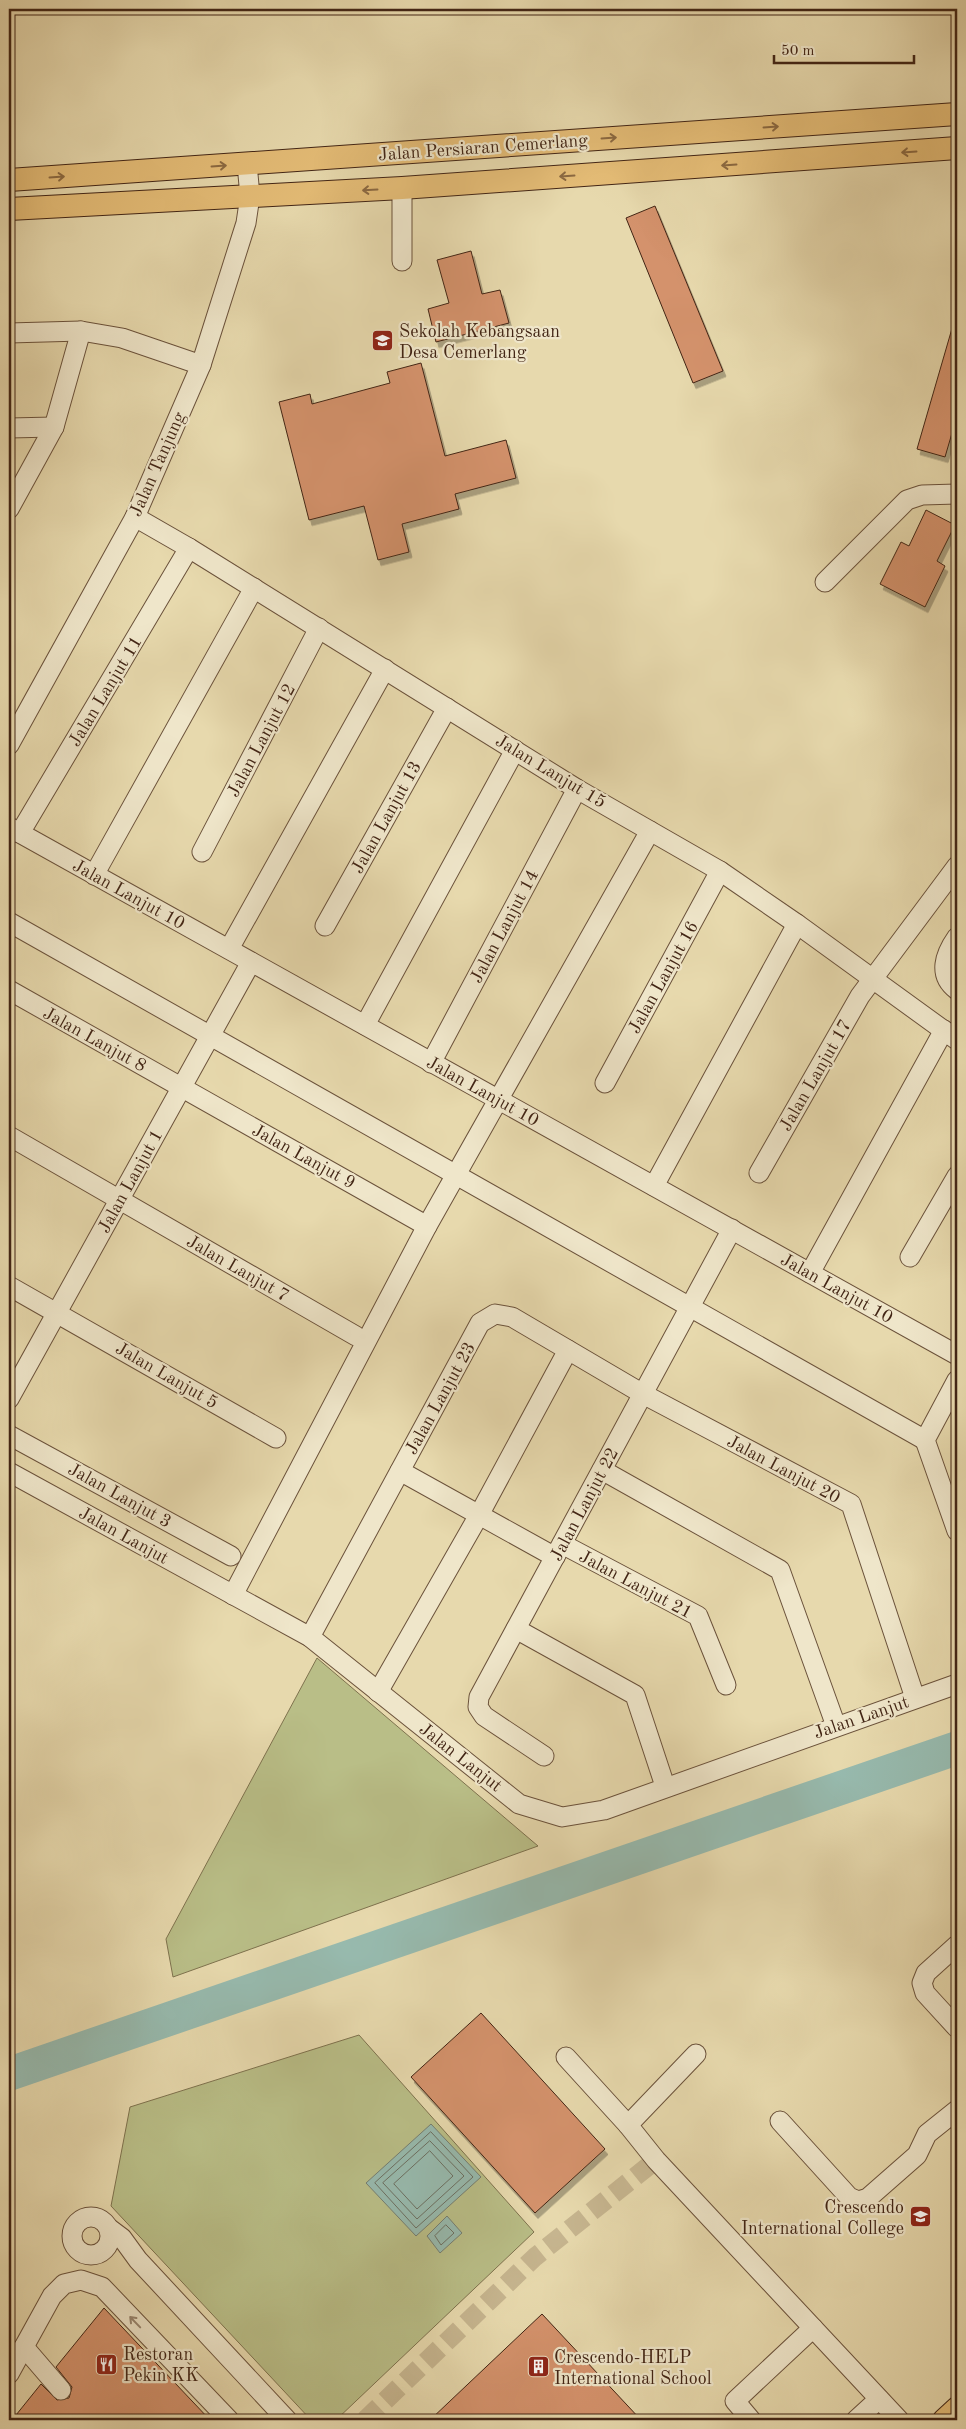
<svg xmlns="http://www.w3.org/2000/svg" width="966" height="2429" viewBox="0 0 966 2429" font-family="'Old Standard TT',serif">
<style>
.green{fill:#b9be87;stroke:#7e724e}
.water{fill:#97baae;stroke:#757e71}
.lines{fill:none;stroke-linecap:round;stroke-linejoin:round}
.shore{stroke:#6c7062;stroke-width:1}
.river{stroke:#97baae;stroke-width:34}
.building{fill:#d4926c;stroke:#422515;filter:url(#shadow)}
.minor-tunnel{stroke:#c6b58f;stroke-width:19;stroke-dasharray:19 9;stroke-linecap:butt}
.minor-casing{stroke:#6b523b;stroke-width:21}
.major-casing{stroke:#422515;stroke-width:24}
.minor{stroke:#efe6ca;stroke-width:19}
.major{stroke:#e4bc76;stroke-width:22}
.oneway{stroke:#8b6941}
.oneway2{stroke:#988670}
.labels{text-anchor:middle;stroke-width:4.5;stroke-linejoin:round;paint-order:stroke}
.street-label{font-size:18px;fill:#422515;stroke:#efe6ca}
.poi-label{font-size:18px;fill:#422515;stroke:#efe6ca;text-anchor:start}
</style>
<defs>
<filter id="shadow"><feDropShadow dx="3" dy="5.5" stdDeviation="0" flood-color="#0004"/></filter>
</defs>
<rect width="100%" height="100%" fill="#e7d9ad"/>
<filter id="stains"><feTurbulence type="fractalNoise" baseFrequency=".004" numOctaves="4"/><feColorMatrix values="0 0 0 0 .2 0 0 0 0 .09 0 0 0 0 .02 0 0 0 .5 -.17"/></filter>
<radialGradient id="worn" r=".72"><stop offset=".6" stop-color="#630" stop-opacity="0"/><stop offset="1" stop-color="#630" stop-opacity=".3"/></radialGradient>
<g class="green">
<polygon points="317,1658 538,1846 173,1977 166,1939"/>
<polygon points="359,2035 534,2232 336,2420 311,2420 111,2206 130,2107"/>
</g>
<g class="water">
<polygon points="431,2124 481,2177 416,2236 366,2183"/>
<polygon points="447,2216 462,2233 440,2253 427,2236"/>
</g>
<g class="lines">
<g class="shore">
<polygon points="431,2132 473,2177 416,2228 375,2183"/>
<polygon points="430,2141 464,2176 417,2219 383,2183"/>
<polygon points="430,2151 453,2176 417,2209 394,2184"/>
<polygon points="446,2225 454,2233 441,2245 435,2236"/>
</g>
<polyline class="river" points="9,2074 957,1748"/>
</g>
<g class="building">
<polygon points="655,206 723,371 693,383 626,218"/>
<polygon points="471,251 482,294 500,290 509,323 436,342 428,309 449,303 437,260"/>
<polygon points="953,325 957,326 957,416 945,457 917,449"/>
<polygon points="421,363 445,456 506,440 516,478 455,494 459,509 402,524 409,552 378,560 364,506 309,520 279,402 310,394 312,404 390,383 387,372"/>
<polygon points="926,510 955,525 937,561 945,566 925,607 880,584 901,542 909,546"/>
<polygon points="481,2013 605,2149 535,2213 411,2077"/>
<polygon points="104,2308 210,2420 12,2420 41,2384 57,2400 69,2398 72,2387 56,2367"/>
<polygon points="542,2314 641,2420 430,2420"/>
</g>
<g class="lines">
<polyline class="minor-tunnel" points="365,2420 535,2257 656,2160"/>
<defs>
<g id="minor">
<polyline points="402,188 402,261"/>
<polyline points="9,333 81,331 122,338 201,365"/>
<polyline points="9,428 54,427"/>
<polyline points="9,509 54,427 81,331"/>
<polyline points="135,517 189,548 577,789 720,871 797,924 957,1040"/>
<polyline points="825,582 907,500 922,495 957,494"/>
<polyline points="9,745 135,517 201,365 246,223 250,196 247,164"/>
<polyline points="9,827 957,1355"/>
<polyline points="20,833 189,548"/>
<polyline points="202,852 319,628"/>
<polyline points="94,875 254,588"/>
<polyline points="9,922 925,1440"/>
<polyline points="325,926 447,708"/>
<path d="M957 937C945 954 937 975 957 990"/>
<polyline points="229,949 385,669"/>
<polyline points="9,990 427,1226"/>
<polyline points="365,1025 515,750"/>
<polyline points="431,1063 577,789"/>
<polyline points="605,1083 720,871"/>
<polyline points="9,1136 356,1336"/>
<polyline points="759,1173 860,996 957,866"/>
<polyline points="654,1186 797,924"/>
<polyline points="910,1257 957,1176"/>
<polyline points="810,1273 944,1030"/>
<polyline points="9,1286 276,1438"/>
<polyline points="957,1380 925,1440 957,1531"/>
<polyline points="9,1399 251,962"/>
<polyline points="9,1435 231,1556"/>
<polyline points="602,1470 780,1570 836,1726"/>
<polyline points="400,1471 555,1557"/>
<polyline points="9,1472 310,1637 519,1804 562,1817 604,1810 957,1684"/>
<polyline points="562,1544 698,1616 726,1685"/>
<polyline points="233,1595 427,1226 650,831"/>
<polyline points="516,1629 635,1695 665,1786"/>
<polyline points="310,1637 480,1323 495,1314 512,1317 643,1394 851,1504 915,1698"/>
<polyline points="378,1692 479,1515 568,1350"/>
<polyline points="544,1756 484,1716 478,1707 479,1697 732,1229"/>
<polyline points="957,1945 926,1973 922,1983 925,1993 957,2028"/>
<polyline points="696,2054 628,2125 656,2160 899,2420"/>
<polyline points="566,2057 628,2125"/>
<polyline points="780,2121 849,2197 858,2201 868,2198 917,2155 927,2134 957,2110"/>
<circle cx="91" cy="2236" r="19"/>
<polyline points="110,2229 122,2238 138,2260 287,2420"/>
<polyline points="24,2347 61,2390"/>
<polyline points="9,2374 52,2296 64,2284 81,2280 102,2287 229,2420"/>
<polyline points="751,2420 735,2401 813,2328"/>
<polyline points="856,2420 879,2399"/>
</g>
<g id="major">
<polyline points="9,180 957,114"/>
<polyline points="9,209 402,188 957,148"/>
<polyline points="944,2420 957,2408"/>
</g>
</defs>
<use href="#minor" class="minor-casing"/>
<use href="#major" class="major-casing"/>
<use href="#minor" class="minor"/>
<use href="#major" class="major"/>
</g>
<defs><path id="oneway-shaft" d="M-6 0H5M1.5-3L5.5 0L1.5 3" fill="none" stroke-width="1.6" stroke-linecap="round" stroke-linejoin="round" transform="scale(1.25)"/></defs>
<g class="oneway">
<use href="#oneway-shaft" transform="translate(771 127) rotate(-4)"/>
<use href="#oneway-shaft" transform="translate(609 138) rotate(-4)"/>
<use href="#oneway-shaft" transform="translate(909 152) rotate(176)"/>
<use href="#oneway-shaft" transform="translate(729 165) rotate(176)"/>
<use href="#oneway-shaft" transform="translate(219 166) rotate(-4)"/>
<use href="#oneway-shaft" transform="translate(567 176) rotate(176)"/>
<use href="#oneway-shaft" transform="translate(57 177) rotate(-4)"/>
<use href="#oneway-shaft" transform="translate(370 190) rotate(177)"/>
</g>
<use class="oneway2" href="#oneway-shaft" transform="translate(135 2322) rotate(-134)"/>
<defs>
<symbol id="school-square" viewBox="-11 -11 22 22"><rect x="-9" y="-9" width="18" height="18" rx="4" fill="#8f2418" stroke="#efe6ca"/><path d="M0-5L7-2L0 1L-7-2ZM-4 1L0 2.5L4 1V4Q0 6-4 4Z" fill="#fff"/></symbol>
<symbol id="university-square" viewBox="-11 -11 22 22"><rect x="-9" y="-9" width="18" height="18" rx="4" fill="#8f2418" stroke="#efe6ca"/><path d="M0-5L7-2L0 1L-7-2ZM-4 1L0 2.5L4 1V4Q0 6-4 4Z" fill="#fff"/></symbol>
<symbol id="restaurant-square" viewBox="-11 -11 22 22"><rect x="-9" y="-9" width="18" height="18" rx="4" fill="#8f2418" stroke="#efe6ca"/><path d="M-5-6h1v4h1v-4h1v4h1v-4h1v5L-1.5 .5V6h-2V.5L-5-1ZM5-6V6H3V1.5H1.5Q1.5-4 5-6Z" fill="#fff"/></symbol>
<symbol id="building-square" viewBox="-11 -11 22 22"><rect x="-9" y="-9" width="18" height="18" rx="4" fill="#8f2418" stroke="#efe6ca"/><path d="M-4-6H4V6H1V3H-1V6H-4ZM-2.5-4.3h1.7v1.8h-1.7ZM.8-4.3h1.7v1.8H.8ZM-2.5-1h1.7V.8h-1.7ZM.8-1h1.7V.8H.8Z" fill="#fff"/></symbol>
</defs>
<g fill-rule="evenodd">
<use href="#school-square" x="370" y="328" width="25" height="25"/>
<use href="#university-square" x="908" y="2204" width="25" height="25"/>
<use href="#restaurant-square" x="94" y="2352" width="25" height="25"/>
<use href="#building-square" x="526" y="2354" width="25" height="25"/>
</g>
<g class="labels">
<g class="street-label">
<text transform="translate(483 147) rotate(-4)" y="6">Jalan Persiaran Cemerlang</text>
<text transform="translate(157 464) rotate(-66)" y="6">Jalan Tanjung</text>
<text transform="translate(105 691) rotate(-59)" y="6">Jalan Lanjut 11</text>
<text transform="translate(261 740) rotate(-62)" y="6">Jalan Lanjut 12</text>
<text transform="translate(551 771) rotate(31)" y="6">Jalan Lanjut 15</text>
<text transform="translate(386 817) rotate(-61)" y="6">Jalan Lanjut 13</text>
<text transform="translate(129 894) rotate(29)" y="6">Jalan Lanjut 10</text>
<text transform="translate(504 926) rotate(-62)" y="6">Jalan Lanjut 14</text>
<text transform="translate(663 977) rotate(-61)" y="6">Jalan Lanjut 16</text>
<text transform="translate(95 1039) rotate(29)" y="6">Jalan Lanjut 8</text>
<text transform="translate(815 1075) rotate(-60)" y="6">Jalan Lanjut 17</text>
<text transform="translate(483 1091) rotate(29)" y="6">Jalan Lanjut 10</text>
<text transform="translate(304 1156) rotate(29)" y="6">Jalan Lanjut 9</text>
<text transform="translate(130 1181) rotate(-61)" y="6">Jalan Lanjut 1</text>
<text transform="translate(238 1268) rotate(30)" y="6">Jalan Lanjut 7</text>
<text transform="translate(837 1288) rotate(29)" y="6">Jalan Lanjut 10</text>
<text transform="translate(167 1375) rotate(30)" y="6">Jalan Lanjut 5</text>
<text transform="translate(440 1398) rotate(-61)" y="6">Jalan Lanjut 23</text>
<text transform="translate(784 1469) rotate(28)" y="6">Jalan Lanjut 20</text>
<text transform="translate(120 1495) rotate(29)" y="6">Jalan Lanjut 3</text>
<text transform="translate(584 1504) rotate(-62)" y="6">Jalan Lanjut 22</text>
<text transform="translate(124 1535) rotate(29)" y="6">Jalan Lanjut</text>
<text transform="translate(636 1584) rotate(28)" y="6">Jalan Lanjut 21</text>
<text transform="translate(861 1717) rotate(-19)" y="6">Jalan Lanjut</text>
<text transform="translate(461 1757) rotate(38)" y="6">Jalan Lanjut</text>
</g>
<g class="poi-label">
<text x="399" y="337">Sekolah Kebangsaan<tspan x="399" dy="21">Desa Cemerlang</tspan></text>
<text x="904" y="2213" text-anchor="end">Crescendo<tspan x="904" dy="21">International College</tspan></text>
<text x="123" y="2360">Restoran<tspan x="123" dy="21">Pekin KK</tspan></text>
<text x="554" y="2363">Crescendo-HELP<tspan x="554" dy="21">International School</tspan></text>
</g>
</g>
<rect width="966" height="2429" fill="none" stroke="#e7d9ad" stroke-width="30"/>
<rect x="10" y="10" width="946" height="2409" fill="none" stroke="#422515" stroke-width="2.5"/>
<rect x="15" y="15" width="936" height="2399" fill="none" stroke="#422515"/>
<path d="M774 55v8h140v-8" fill="none" stroke="#422515" stroke-width="2.5"/>
<text x="781" y="55" font-size="15" fill="#422515" stroke="#efe6ca" stroke-width="4" paint-order="stroke">50 m</text>
<rect width="100%" height="100%" filter="url(#stains)"/>
<rect width="100%" height="100%" fill="url(#worn)"/>
</svg>
